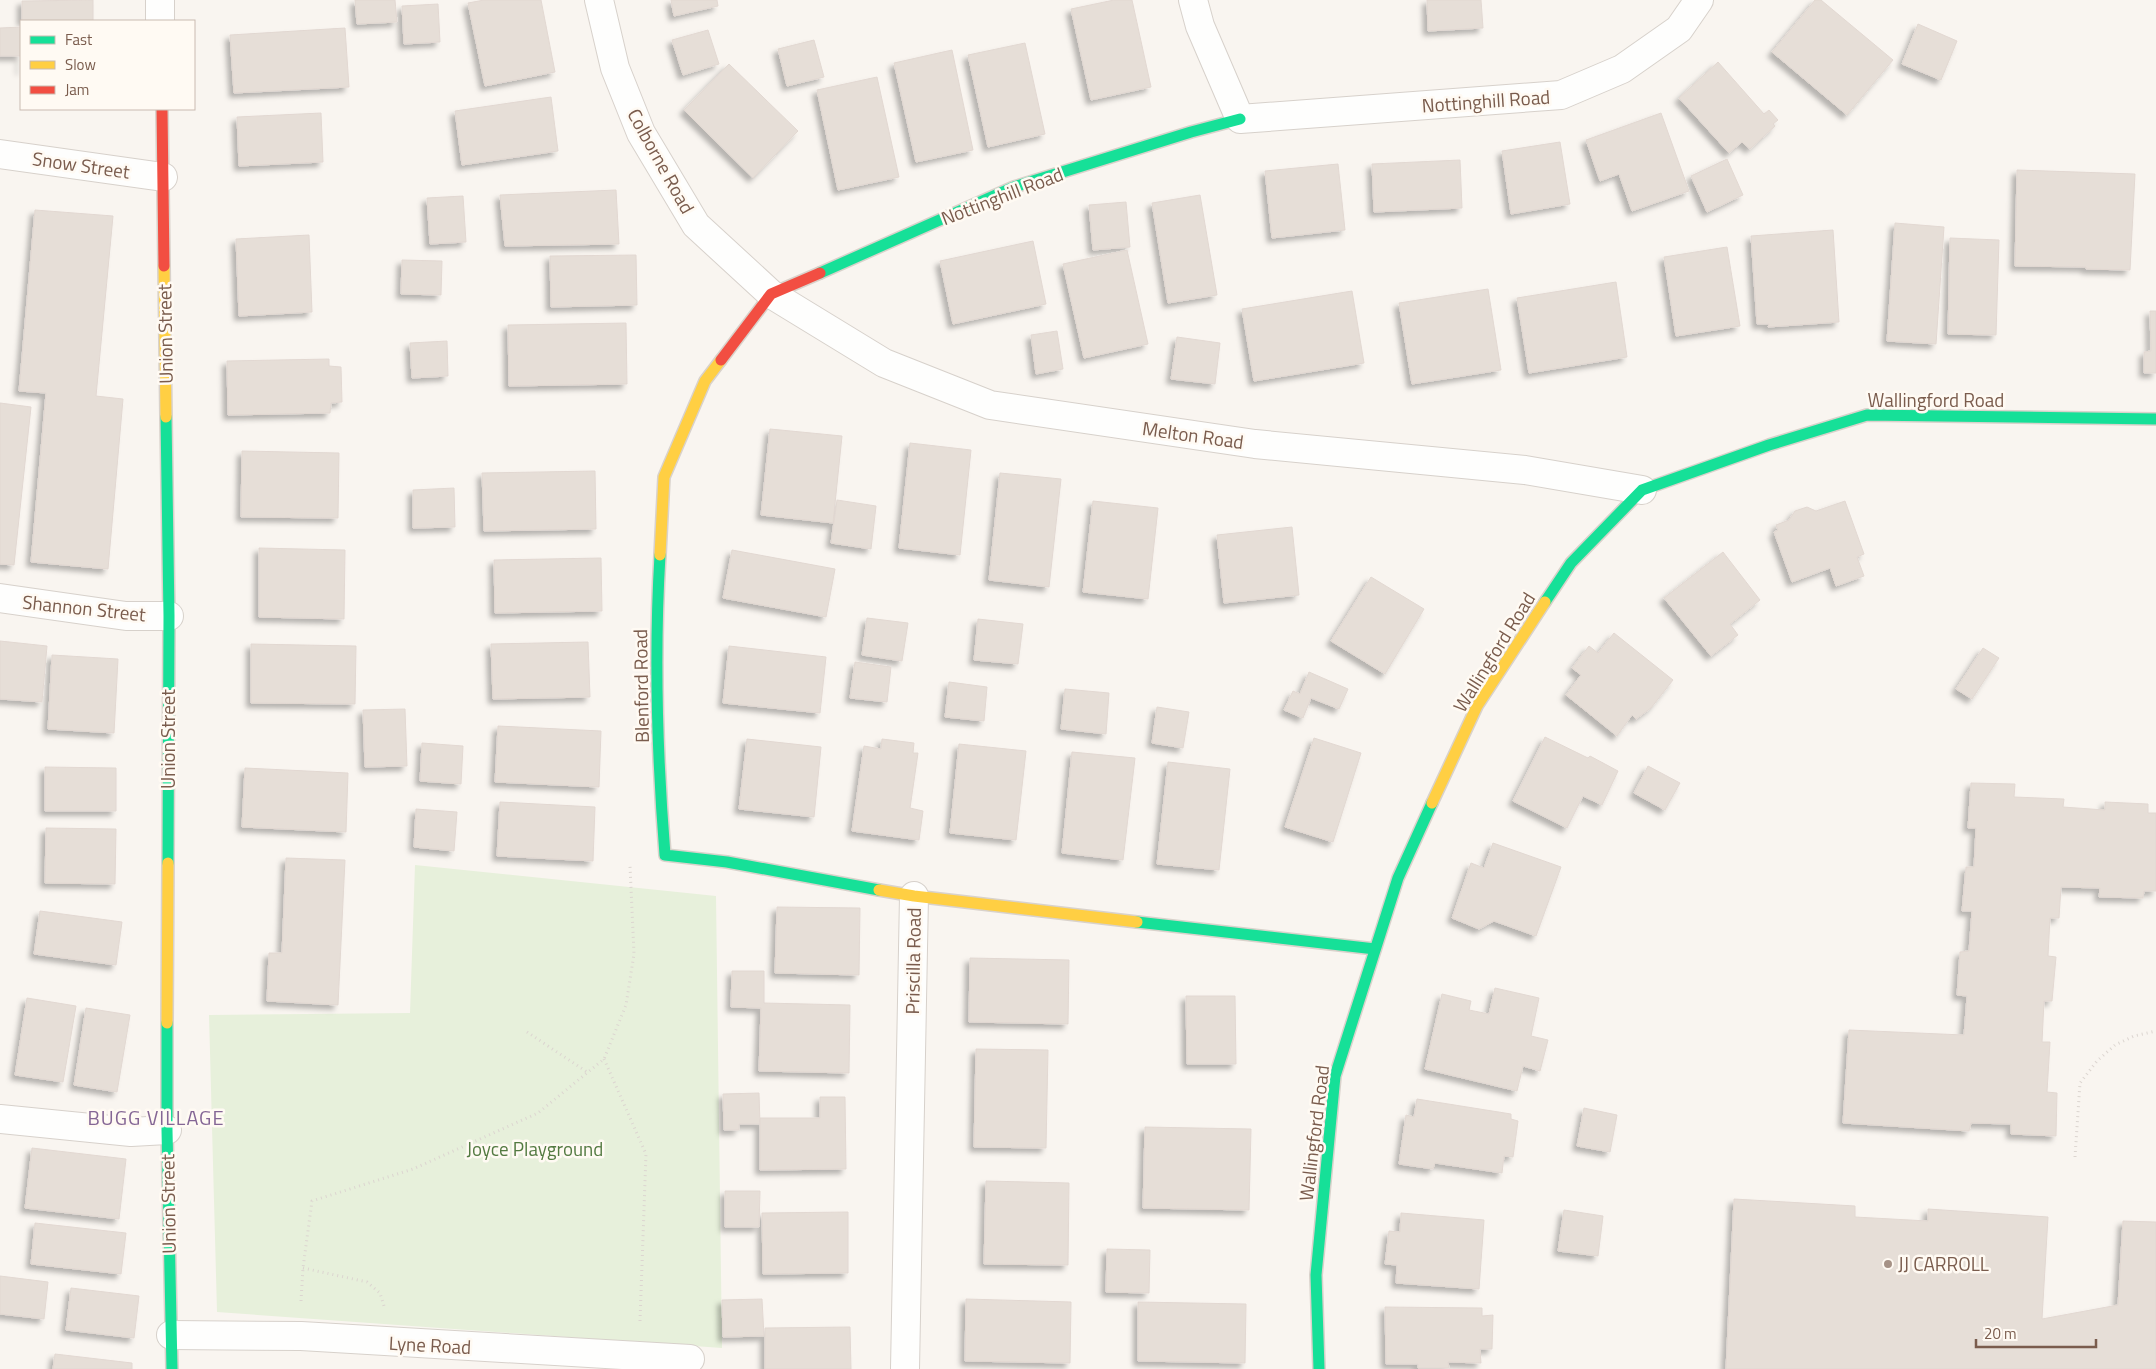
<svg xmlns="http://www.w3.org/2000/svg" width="2156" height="1369" viewBox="0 0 2156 1369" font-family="'Titillium Web',sans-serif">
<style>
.green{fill:#e7f0db}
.building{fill:#e6ded7;stroke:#e2d8d2;filter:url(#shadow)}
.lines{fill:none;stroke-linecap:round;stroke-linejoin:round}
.street-casing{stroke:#d7d1cb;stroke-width:30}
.fast-casing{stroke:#d9d2cb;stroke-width:14}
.slow-casing{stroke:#d9d2cb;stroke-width:14}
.jam-casing{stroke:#d9d2cb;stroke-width:14}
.path{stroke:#dcd5d0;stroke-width:3;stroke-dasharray:1 4;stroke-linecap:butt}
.street{stroke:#fefefd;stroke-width:28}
.fast{stroke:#16e098;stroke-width:11}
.slow{stroke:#ffcf43;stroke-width:11}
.jam{stroke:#f24e42;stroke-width:11}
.poi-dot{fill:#a69286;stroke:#fffaf3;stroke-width:2}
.labels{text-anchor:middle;stroke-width:5;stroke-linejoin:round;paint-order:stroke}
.street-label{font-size:19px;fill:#7a5c4d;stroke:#fffaf3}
.park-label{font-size:19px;fill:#537a41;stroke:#fffaf3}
.poi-label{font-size:19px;fill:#7a5c4d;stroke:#fffaf3;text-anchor:start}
.neighbourhood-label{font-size:20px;letter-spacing:1px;fill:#846695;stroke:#fffaf3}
</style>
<defs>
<filter id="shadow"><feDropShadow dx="-4.5" dy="4.5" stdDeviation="2.5" flood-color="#0004"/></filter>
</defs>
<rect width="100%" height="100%" fill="#f9f5f0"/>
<polygon class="green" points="415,865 716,896 722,1348 217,1312 209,1015 410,1013"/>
<g class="building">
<polygon points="93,0 93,21 22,21 22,1"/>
<polygon points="355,0 395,0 397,22 357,24"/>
<polygon points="484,0 541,0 555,72 485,86 468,3"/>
<polygon points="671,0 717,0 718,6 674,16"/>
<polygon points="1114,0 1132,0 1151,87 1091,100 1071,9"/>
<polygon points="1427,0 1481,0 1483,28 1428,31"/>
<polygon points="1815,0 1821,0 1893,60 1847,115 1772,52"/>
<polygon points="438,4 440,42 404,44 402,6"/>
<polygon points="1918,24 1957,41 1941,80 1902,64"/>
<polygon points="21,27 21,71 21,56 0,56 0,28"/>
<polygon points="345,28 349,87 234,93 230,35"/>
<polygon points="708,30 719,64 683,75 672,40"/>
<polygon points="814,40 824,77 787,86 778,49"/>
<polygon points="1025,43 1045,134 988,147 968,55"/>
<polygon points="952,50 973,150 916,162 894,63"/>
<polygon points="1718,62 1764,114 1769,110 1778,120 1773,124 1775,126 1750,149 1742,142 1729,153 1679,98"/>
<polygon points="729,64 798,131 753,178 684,110"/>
<polygon points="877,77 899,177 838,190 817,90"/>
<polygon points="551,97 558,151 462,165 455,111"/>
<polygon points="321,113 323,162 239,166 237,117"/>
<polygon points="1661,113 1689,191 1632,211 1619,174 1600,181 1586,140"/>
<polygon points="1560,142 1570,204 1511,214 1502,151"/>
<polygon points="1727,159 1743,195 1707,212 1691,176"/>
<polygon points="1460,160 1462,208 1374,212 1372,164"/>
<polygon points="1338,164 1345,230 1272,238 1265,171"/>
<polygon points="2017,170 2135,174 2130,270 2086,269 2086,267 2015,266"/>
<polygon points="616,190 619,244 505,246 500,195"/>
<polygon points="1200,195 1217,295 1168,303 1152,203"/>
<polygon points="463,196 466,242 430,244 427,198"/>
<polygon points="1126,202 1130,247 1093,250 1089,205"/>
<polygon points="35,210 113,216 96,396 123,399 108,569 31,562 46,393 19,391"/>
<polygon points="1895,223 1944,227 1936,344 1887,341"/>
<polygon points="1833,230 1839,322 1768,327 1769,324 1757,324 1751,236"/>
<polygon points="309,235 312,312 239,316 236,239"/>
<polygon points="1950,238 1999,240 1996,335 1948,334"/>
<polygon points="1033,241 1046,304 953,324 940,261"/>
<polygon points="1727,247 1740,326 1676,336 1664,257"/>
<polygon points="1127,250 1148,344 1084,358 1063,264"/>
<polygon points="636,255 637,305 551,307 550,256"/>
<polygon points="402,260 442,261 441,295 401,294"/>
<polygon points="1616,282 1627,357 1529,373 1517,298"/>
<polygon points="1488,289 1501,370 1412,384 1399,303"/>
<polygon points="1352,291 1364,363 1254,381 1242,309"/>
<polygon points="2150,311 2156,311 2156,373 2144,373 2144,352 2151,351"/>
<polygon points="626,323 627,384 509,386 508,325"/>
<polygon points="1057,331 1063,369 1036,374 1031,335"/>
<polygon points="1177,337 1220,343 1215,384 1171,379"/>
<polygon points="447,341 448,376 412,378 410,343"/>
<polygon points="329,359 329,366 341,367 342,402 331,403 330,413 228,415 227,361"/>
<polygon points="0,403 31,407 14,565 0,564"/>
<polygon points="770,429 842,436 833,523 761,515"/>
<polygon points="910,443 971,450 960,555 899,548"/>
<polygon points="242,451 339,453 338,518 241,517"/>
<polygon points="595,471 596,529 484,531 482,473"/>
<polygon points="1000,473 1061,479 1049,587 989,580"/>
<polygon points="454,488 455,527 413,528 413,490"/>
<polygon points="837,500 876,506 871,549 831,543"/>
<polygon points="1093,501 1158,508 1148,599 1083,592"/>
<polygon points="1845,501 1864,554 1857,557 1864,576 1836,586 1830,568 1792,582 1774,532 1778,530 1776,525 1789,520 1795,511 1807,507 1816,511"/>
<polygon points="1292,527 1299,595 1224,603 1217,535"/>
<polygon points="259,548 345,550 344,619 259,617"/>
<polygon points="732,550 835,569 826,617 723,598"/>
<polygon points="1723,552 1760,600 1730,624 1738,635 1711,656 1664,598"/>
<polygon points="601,558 602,611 495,613 494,560"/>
<polygon points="1371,577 1424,609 1385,674 1331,641"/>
<polygon points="867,618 908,623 902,661 862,655"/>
<polygon points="978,619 1023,624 1018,664 974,660"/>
<polygon points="1614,633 1673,680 1651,708 1636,719 1632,715 1617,736 1566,695 1581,675 1572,668 1589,646 1598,653"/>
<polygon points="0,641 47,646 42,702 0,699"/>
<polygon points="588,642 590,697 493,699 491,644"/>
<polygon points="251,644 356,646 355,704 251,703"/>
<polygon points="729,646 826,657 820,713 723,703"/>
<polygon points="1983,648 1999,658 1972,699 1956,689"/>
<polygon points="52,655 118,659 114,733 48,729"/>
<polygon points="855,662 891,667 887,702 850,698"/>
<polygon points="1309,672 1348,689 1339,709 1311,698 1303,718 1284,710 1293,691 1300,694"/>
<polygon points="949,682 987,687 984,721 945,717"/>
<polygon points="1065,689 1109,693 1106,734 1061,729"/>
<polygon points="1157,707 1189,712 1183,748 1152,743"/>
<polygon points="405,709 407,766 365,767 363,710"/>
<polygon points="498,726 601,731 599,787 495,782"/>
<polygon points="1545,737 1588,758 1590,756 1618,771 1602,805 1583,796 1567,828 1513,801"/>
<polygon points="1314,738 1361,753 1333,842 1285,827"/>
<polygon points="747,739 821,747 814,817 739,809"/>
<polygon points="882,739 914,743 913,753 918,753 910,808 923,811 919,840 852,831 864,746 881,749"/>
<polygon points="422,743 463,746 461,784 420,781"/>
<polygon points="959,744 1026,751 1016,840 950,833"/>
<polygon points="1072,752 1135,758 1123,860 1062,853"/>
<polygon points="1168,762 1230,769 1219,870 1157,864"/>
<polygon points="1648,766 1680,783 1665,810 1634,793"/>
<polygon points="45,767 116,768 116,811 45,811"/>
<polygon points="245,768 348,773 346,832 242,827"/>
<polygon points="1971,783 2015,784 2014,797 2064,799 2063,807 2105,810 2105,802 2148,804 2148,813 2156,813 2156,891 2144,891 2143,898 2099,897 2100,888 2061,887 2059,918 2050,918 2048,956 2056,957 2052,1001 2044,1001 2042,1042 2050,1042 2047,1092 2057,1093 2056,1136 2011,1134 2011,1124 1971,1123 1969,1131 1843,1123 1849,1030 1964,1035 1967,996 1957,995 1960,952 1969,951 1972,911 1962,911 1966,867 1974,867 1976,828 1968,828"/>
<polygon points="500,802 595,807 593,861 497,856"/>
<polygon points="416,809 457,812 454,851 414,847"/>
<polygon points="46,828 116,829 115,884 45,883"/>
<polygon points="1493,843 1561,867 1536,936 1494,921 1479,929 1452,918 1471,863 1484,868"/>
<polygon points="286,858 345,860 338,1005 267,1001 269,953 282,953"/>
<polygon points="777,907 860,908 859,975 775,973"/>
<polygon points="40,911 122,922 116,965 34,954"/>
<polygon points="970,958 1069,960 1068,1024 969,1022"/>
<polygon points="732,971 764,971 764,1003 850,1005 849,1073 759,1071 761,1008 731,1007"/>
<polygon points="1495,988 1539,998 1531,1036 1548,1040 1540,1071 1523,1066 1517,1091 1425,1069 1442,994 1471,1001 1469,1010 1489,1014"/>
<polygon points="1186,996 1235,996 1236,1064 1187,1064"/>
<polygon points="27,998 76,1006 63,1082 15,1075"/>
<polygon points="86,1008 130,1015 117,1092 74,1085"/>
<polygon points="976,1049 1048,1050 1046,1148 974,1147"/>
<polygon points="759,1093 760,1124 739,1124 739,1130 724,1130 723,1094"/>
<polygon points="820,1097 845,1097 846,1169 760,1170 760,1118 820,1118"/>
<polygon points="1417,1099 1511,1114 1511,1119 1518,1121 1513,1157 1504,1156 1502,1173 1435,1163 1433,1169 1399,1164 1406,1115 1414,1117"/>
<polygon points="1584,1108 1617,1115 1610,1152 1577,1146"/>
<polygon points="1145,1127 1251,1129 1249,1210 1143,1208"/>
<polygon points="32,1148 126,1159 119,1219 25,1208"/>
<polygon points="986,1181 1069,1183 1068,1265 984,1264"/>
<polygon points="725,1191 760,1191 759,1227 725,1227"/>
<polygon points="1734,1199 1855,1206 1855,1217 1928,1221 1928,1209 2048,1217 2042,1319 2118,1305 2123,1221 2156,1222 2156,1369 1726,1369"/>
<polygon points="1564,1210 1603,1216 1598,1256 1558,1251"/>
<polygon points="848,1212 848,1273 763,1274 762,1213"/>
<polygon points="1401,1213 1484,1220 1479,1289 1396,1283 1397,1265 1385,1264 1389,1231 1400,1232"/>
<polygon points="35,1223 126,1233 121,1274 31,1264"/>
<polygon points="1107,1249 1150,1250 1149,1293 1106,1292"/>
<polygon points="0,1276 48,1282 44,1319 0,1314"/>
<polygon points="71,1288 139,1296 134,1338 66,1330"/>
<polygon points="762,1299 764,1336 723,1337 722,1300"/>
<polygon points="966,1299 1071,1302 1070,1363 965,1361"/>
<polygon points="1138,1302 1246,1304 1245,1363 1138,1361"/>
<polygon points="1385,1307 1482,1308 1482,1316 1493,1315 1492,1349 1480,1349 1481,1363 1448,1362 1449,1368 1418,1368 1418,1364 1386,1364"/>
<polygon points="850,1327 851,1369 765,1369 765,1328"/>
<polygon points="55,1354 132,1363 132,1369 53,1369"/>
</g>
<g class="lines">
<defs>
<g id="street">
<polyline points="160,0 160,21"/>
<polyline points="599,0 615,68 641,133 696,225 771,294 884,363 990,405 1255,444 1525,470 1642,490"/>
<polyline points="1193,0 1200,26 1240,119 1561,95 1622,69 1679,29 1699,0"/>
<polyline points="0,154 163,177"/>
<polyline points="0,598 126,616 169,616"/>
<polyline points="0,1119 131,1132 167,1130"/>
<polyline points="171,1335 301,1336 690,1359"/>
<polyline points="905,1369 914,896"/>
</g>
<g id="fast">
<polyline points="820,273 1014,187 1191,132 1240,119"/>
<polyline points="166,417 169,616 168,863"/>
<path d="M660 555C654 655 657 755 665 855L727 862 879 890"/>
<polyline points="1545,602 1571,563 1642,490 1769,445 1867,415 2156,419"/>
<polyline points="1137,922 1375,949"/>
<polyline points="167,1023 167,1130 172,1369"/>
<polyline points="1319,1369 1316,1275 1335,1076 1398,878 1432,803"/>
</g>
<g id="slow">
<polyline points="164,266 166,417"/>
<polyline points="660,555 664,477 705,381 721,360"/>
<polyline points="1432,803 1477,706 1545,602"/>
<polyline points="879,890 914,896 1137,922"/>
<polyline points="167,1023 168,863"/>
</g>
<g id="jam">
<polyline points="162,109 164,266"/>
<polyline points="721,360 771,294 820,273"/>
</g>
</defs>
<use href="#street" class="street-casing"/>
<use href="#fast" class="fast-casing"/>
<use href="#slow" class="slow-casing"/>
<use href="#jam" class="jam-casing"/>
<g class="path">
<polyline points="527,1032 587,1072"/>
<polyline points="604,1059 646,1154 640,1321"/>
<polyline points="2075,1157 2080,1083 2097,1061 2115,1045 2134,1036 2156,1031"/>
<polyline points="303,1268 367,1282 380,1293 384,1306"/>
<polyline points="301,1301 303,1268 312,1201 413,1169 538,1113 604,1059 626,1005 634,954 630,866"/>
</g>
<use href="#street" class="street"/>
<use href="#fast" class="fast"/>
<use href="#slow" class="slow"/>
<use href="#jam" class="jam"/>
</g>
<circle class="poi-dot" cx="1888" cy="1264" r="5"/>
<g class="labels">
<g class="street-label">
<text transform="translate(1486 101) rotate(-4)" y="7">Nottinghill Road</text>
<text transform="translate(661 161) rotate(61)" y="7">Colborne Road</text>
<text transform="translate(81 165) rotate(8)" y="7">Snow Street</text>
<text transform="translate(1002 196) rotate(-21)" y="7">Nottinghill Road</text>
<text transform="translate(165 334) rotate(-91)" y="7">Union Street</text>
<text x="1936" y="407">Wallingford Road</text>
<text transform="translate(1193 435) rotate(8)" y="7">Melton Road</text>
<text transform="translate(84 608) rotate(6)" y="7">Shannon Street</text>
<text transform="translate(1494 652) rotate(-58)" y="7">Wallingford Road</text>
<text transform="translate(641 686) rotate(-91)" y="7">Blenford Road</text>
<text transform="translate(168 739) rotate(-90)" y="7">Union Street</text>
<text transform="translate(913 961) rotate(-89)" y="7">Priscilla Road</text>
<text transform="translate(1314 1133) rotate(-83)" y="7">Wallingford Road</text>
<text transform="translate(168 1204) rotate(-91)" y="7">Union Street</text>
<text transform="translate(430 1345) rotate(3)" y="7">Lyne Road</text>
</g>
<g class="park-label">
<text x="535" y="1156">Joyce Playground</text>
</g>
<g class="poi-label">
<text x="1898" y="1271">JJ CARROLL</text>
</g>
<g class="neighbourhood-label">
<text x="156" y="1125">BUGG VILLAGE</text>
</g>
</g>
<rect x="20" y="20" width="175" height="90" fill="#fffaf3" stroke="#cabbb1"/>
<rect x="30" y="36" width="25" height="8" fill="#16e098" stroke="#cabbb1"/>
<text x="65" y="45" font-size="15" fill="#7a5c4d">Fast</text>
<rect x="30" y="61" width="25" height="8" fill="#ffcf43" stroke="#cabbb1"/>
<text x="65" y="70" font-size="15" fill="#7a5c4d">Slow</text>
<rect x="30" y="86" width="25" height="8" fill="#f24e42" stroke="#cabbb1"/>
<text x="65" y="95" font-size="15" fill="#7a5c4d">Jam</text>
<path d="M1976 1339v8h120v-8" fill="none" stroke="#7a5c4d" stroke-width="2.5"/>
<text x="1984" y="1339" font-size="15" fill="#7a5c4d" stroke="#fffaf3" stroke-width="4" paint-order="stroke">20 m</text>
</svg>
